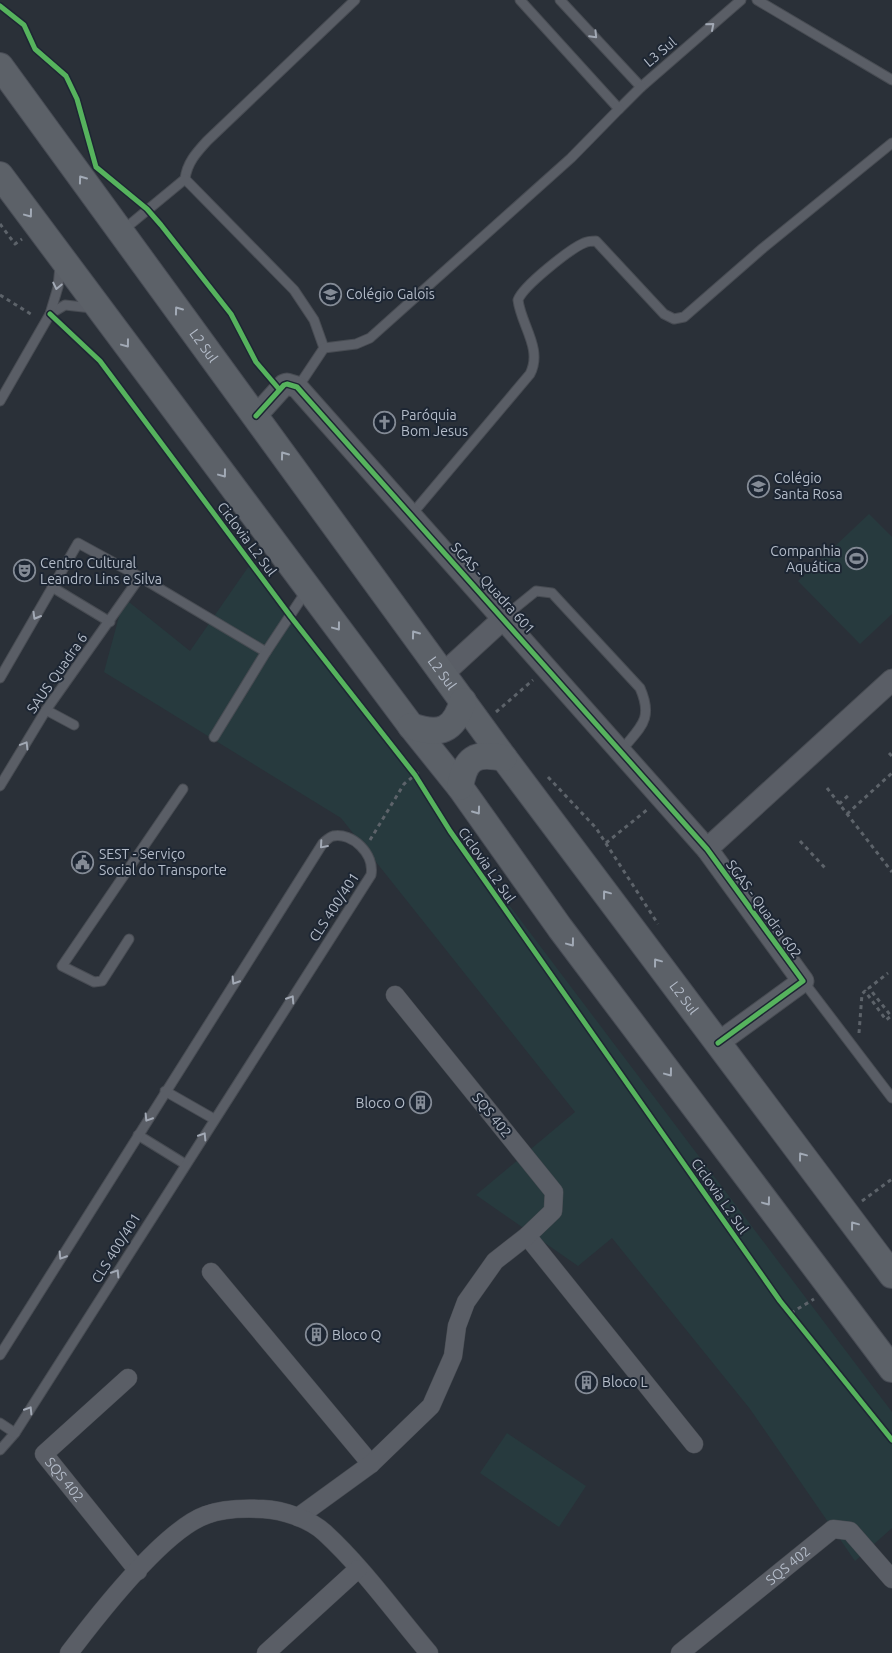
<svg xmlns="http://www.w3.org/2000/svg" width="892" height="1653" viewBox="0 0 892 1653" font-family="Ubuntu,sans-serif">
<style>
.green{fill:#273a3e}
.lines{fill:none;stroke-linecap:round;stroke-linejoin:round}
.service-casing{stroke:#484c53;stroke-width:11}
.minor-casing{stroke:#484c53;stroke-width:19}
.tertiary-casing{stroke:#484c53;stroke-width:23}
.primary-casing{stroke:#484c55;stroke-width:28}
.path{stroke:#5d636a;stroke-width:3;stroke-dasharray:4 4;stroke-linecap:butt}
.service{stroke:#5a5e66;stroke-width:9}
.minor{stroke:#5a5e66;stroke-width:18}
.tertiary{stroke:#5a5e66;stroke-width:21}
.primary{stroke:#5c6168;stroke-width:26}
.cycleway-casing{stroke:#1d2633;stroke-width:8}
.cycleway{stroke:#56b35d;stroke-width:5}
.oneway{stroke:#a2a9b5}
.oneway2{stroke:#a2aab6}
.labels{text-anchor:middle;stroke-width:4;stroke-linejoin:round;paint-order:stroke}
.street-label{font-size:14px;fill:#b4bcc9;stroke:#1d2633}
.poi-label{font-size:14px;fill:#b4bcc9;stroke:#1d2633;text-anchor:start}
</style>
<rect width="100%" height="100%" fill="#2a3038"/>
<g class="green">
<polygon points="869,514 892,537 892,614 860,644 798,581"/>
<polygon points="251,563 892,1412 892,1528 855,1561 750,1409 612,1238 578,1266 476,1195 575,1112 341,818 104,672 124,598 190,651"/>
<polygon points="507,1433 586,1486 559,1527 480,1473"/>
</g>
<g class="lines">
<defs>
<g id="service">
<polyline points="560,0 641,87 741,0"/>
<polyline points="757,0 892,80"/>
<polyline points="619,109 641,87"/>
<path d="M185 179C187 163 196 153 207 141L355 0"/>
<polyline points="122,231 185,179 294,290 314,320 324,348 298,387"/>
<polyline points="50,314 65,305 92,308"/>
<polyline points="324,348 356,344 370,338 571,158 619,109 520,0"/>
<polyline points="0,401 50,314 58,287 60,266"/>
<path d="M412 514 530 374C543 349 521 325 518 300 523 286 570 249 584 243 588 241 592 241 596 241L664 314 674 319 684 317 763 248 892 143"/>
<polyline points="52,587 110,622"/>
<path d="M504 617 536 591 552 593 640 688C654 720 640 727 621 751"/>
<polyline points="0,678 78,543 140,577 266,652 307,590"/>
<polyline points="46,710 74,725"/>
<polyline points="214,737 266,652"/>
<polyline points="0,786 46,710 140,577"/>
<polyline points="129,939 102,981 94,982 62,966 183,789"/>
<polyline points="803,981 892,1098"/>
<polyline points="165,1091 214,1119"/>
<polyline points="138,1135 185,1164"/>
<path d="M0 1355 323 843C326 841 329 837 333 836 352 832 375 854 371 875L15 1433 0 1450"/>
<polyline points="0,1423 15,1433"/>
</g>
<g id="minor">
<polyline points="527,1236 694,1444"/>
<polyline points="211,1272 371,1464"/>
<path id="s1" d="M128 1378 44 1454 138 1571"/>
<polyline points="298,1517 371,1464 431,1406 453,1356 457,1326 466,1302 495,1261 527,1236 553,1211 554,1192 395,995"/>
<path d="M69 1653C97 1616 164 1530 206 1515 224 1508 244 1508 263 1509 283 1510 310 1519 325 1533 363 1568 395 1613 429 1653"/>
<polyline points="266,1653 358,1569"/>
<path id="s2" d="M680 1653 833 1529 850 1531 892 1579"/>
</g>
<g id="tertiary">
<polyline points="256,416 284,385 287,384 297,387 707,849 803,981 718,1043"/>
<polyline points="444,673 504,618"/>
<polyline points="707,849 892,680"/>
</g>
<g id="primary">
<path id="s3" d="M0 66 504 758 892 1275"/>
<polyline points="0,175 411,726 460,787 560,928 892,1369"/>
<path d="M411 726C440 736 454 731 463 701"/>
<path d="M460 787C465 758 475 752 504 758"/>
</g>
</defs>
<use href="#service" class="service-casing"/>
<use href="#minor" class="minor-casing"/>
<use href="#tertiary" class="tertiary-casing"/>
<use href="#primary" class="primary-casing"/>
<g class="path">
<polyline points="0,224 15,244 22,239"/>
<polyline points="0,295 34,316"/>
<polyline points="496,712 533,680"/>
<polyline points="889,753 892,756"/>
<polyline points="548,777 596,828 658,924"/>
<polyline points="827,788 892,872"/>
<polyline points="839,804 850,794"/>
<polyline points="847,814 892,773"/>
<polyline points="370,840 404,784 420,771"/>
<polyline points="800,841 826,869"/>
<polyline points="606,843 648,809"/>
<polyline points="859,1033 862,994 865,991 886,1020 891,1016 869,988 888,973"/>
<polyline points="862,1201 892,1179"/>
<polyline points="791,1313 814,1299"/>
</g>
<use href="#service" class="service"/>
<use href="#minor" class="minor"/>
<use href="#tertiary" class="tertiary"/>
<use href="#primary" class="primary"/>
<defs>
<g id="cycleway">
<polyline points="0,6 24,25 35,49 66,76 77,99 96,167 147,209 161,225 231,314 256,362 279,389"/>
<polyline points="50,314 100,361 291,617 415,775 450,831 780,1301 892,1440"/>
<polyline points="256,416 284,385 287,384 297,387 707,849 803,981 718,1043"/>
</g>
</defs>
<use href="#cycleway" class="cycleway-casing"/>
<use href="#cycleway" class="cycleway"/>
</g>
<defs><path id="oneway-chevron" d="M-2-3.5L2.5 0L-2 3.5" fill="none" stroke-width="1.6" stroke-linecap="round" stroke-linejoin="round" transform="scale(1.25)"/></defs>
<g class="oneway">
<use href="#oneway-chevron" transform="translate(711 26) rotate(-41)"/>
<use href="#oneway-chevron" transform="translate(594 35) rotate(46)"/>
<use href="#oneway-chevron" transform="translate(57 286) rotate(102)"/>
<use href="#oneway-chevron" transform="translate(36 616) rotate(120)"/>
<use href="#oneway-chevron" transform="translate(25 745) rotate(-59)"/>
<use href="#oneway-chevron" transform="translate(323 845) rotate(131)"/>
<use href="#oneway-chevron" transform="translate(235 981) rotate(122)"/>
<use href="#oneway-chevron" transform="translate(291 999) rotate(-57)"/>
<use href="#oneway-chevron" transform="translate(148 1118) rotate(122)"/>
<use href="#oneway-chevron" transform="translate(203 1136) rotate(-58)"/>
<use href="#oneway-chevron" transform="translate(62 1256) rotate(122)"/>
<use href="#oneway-chevron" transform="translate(116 1273) rotate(-58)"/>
<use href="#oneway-chevron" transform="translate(29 1410) rotate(-58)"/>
</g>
<g class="oneway2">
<use href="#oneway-chevron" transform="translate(82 179) rotate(-126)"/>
<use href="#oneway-chevron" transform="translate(29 214) rotate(53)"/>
<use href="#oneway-chevron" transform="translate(178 310) rotate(-126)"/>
<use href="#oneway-chevron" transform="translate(126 344) rotate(53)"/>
<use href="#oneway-chevron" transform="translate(284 455) rotate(-126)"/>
<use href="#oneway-chevron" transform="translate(223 474) rotate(53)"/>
<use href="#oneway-chevron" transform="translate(337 627) rotate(53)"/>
<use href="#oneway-chevron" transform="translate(415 634) rotate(-126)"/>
<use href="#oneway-chevron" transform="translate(477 811) rotate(54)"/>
<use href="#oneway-chevron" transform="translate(606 894) rotate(-127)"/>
<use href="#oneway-chevron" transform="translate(571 943) rotate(53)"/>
<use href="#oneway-chevron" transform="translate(657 962) rotate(-127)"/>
<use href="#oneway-chevron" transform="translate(669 1073) rotate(53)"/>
<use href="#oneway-chevron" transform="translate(802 1156) rotate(-127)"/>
<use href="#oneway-chevron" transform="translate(767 1202) rotate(53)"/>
<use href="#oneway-chevron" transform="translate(854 1225) rotate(-127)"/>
</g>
<defs>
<symbol id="school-ring" viewBox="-11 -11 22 22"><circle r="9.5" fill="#1d2633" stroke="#848b96" stroke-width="1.5"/><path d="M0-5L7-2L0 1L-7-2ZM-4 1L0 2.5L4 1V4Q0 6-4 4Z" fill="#848b96"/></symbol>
<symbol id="church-ring" viewBox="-11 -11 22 22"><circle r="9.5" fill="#1d2633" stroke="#848b96" stroke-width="1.5"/><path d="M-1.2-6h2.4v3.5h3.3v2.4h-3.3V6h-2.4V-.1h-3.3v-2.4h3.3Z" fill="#848b96"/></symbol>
<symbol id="stadium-ring" viewBox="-11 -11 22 22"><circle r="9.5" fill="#1d2633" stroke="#848b96" stroke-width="1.5"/><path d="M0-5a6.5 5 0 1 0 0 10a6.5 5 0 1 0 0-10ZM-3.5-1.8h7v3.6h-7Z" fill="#848b96"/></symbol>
<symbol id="theatre-ring" viewBox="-11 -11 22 22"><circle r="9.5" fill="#1d2633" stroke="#848b96" stroke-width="1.5"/><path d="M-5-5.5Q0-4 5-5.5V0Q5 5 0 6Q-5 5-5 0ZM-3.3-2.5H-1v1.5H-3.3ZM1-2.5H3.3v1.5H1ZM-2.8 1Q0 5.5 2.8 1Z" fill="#848b96"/></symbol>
<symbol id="civic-ring" viewBox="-11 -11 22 22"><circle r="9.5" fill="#1d2633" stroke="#848b96" stroke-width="1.5"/><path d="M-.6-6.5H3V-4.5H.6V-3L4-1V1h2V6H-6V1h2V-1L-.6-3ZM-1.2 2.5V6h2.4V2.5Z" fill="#848b96"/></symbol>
<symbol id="building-ring" viewBox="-11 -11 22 22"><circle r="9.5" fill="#1d2633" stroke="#848b96" stroke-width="1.5"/><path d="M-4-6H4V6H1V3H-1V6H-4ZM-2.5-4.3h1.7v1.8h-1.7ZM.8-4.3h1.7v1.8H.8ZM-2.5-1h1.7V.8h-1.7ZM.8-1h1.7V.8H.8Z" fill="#848b96"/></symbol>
</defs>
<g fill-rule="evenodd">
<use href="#school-ring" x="318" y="282" width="25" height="25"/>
<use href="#church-ring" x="372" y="410" width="25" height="25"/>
<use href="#school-ring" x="746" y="474" width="25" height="25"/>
<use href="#stadium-ring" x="844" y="546" width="25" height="25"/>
<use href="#theatre-ring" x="12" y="558" width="25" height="25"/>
<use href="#civic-ring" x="70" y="850" width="25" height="25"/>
<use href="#building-ring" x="408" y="1090" width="25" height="25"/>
<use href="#building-ring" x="304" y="1322" width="25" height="25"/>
<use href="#building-ring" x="574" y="1370" width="25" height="25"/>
</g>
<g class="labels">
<g class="street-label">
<text transform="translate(660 52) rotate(-40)" y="5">L3 Sul</text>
<text dy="5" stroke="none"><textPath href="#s3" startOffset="346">L2 Sul</textPath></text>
<text transform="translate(247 539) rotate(53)" y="5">Ciclovia L2 Sul</text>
<text transform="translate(493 588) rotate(48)" y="5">SGAS - Quadra 601</text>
<text transform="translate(57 673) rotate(-55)" y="5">SAUS Quadra 6</text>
<text dy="5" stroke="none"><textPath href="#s3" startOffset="751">L2 Sul</textPath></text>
<text transform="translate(487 865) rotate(55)" y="5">Ciclovia L2 Sul</text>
<text transform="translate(334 907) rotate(-57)" y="5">CLS 400/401</text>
<text transform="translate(764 909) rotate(54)" y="5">SGAS - Quadra 602</text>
<text dy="5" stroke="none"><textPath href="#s3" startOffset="1156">L2 Sul</textPath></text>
<text transform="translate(492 1115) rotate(51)" y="5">SQS 402</text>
<text transform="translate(720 1196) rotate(55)" y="5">Ciclovia L2 Sul</text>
<text transform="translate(116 1248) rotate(-58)" y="5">CLS 400/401</text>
<text dy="5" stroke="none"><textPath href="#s1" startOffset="146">SQS 402</textPath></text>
<text dy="5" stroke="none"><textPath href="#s2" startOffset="139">SQS 402</textPath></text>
</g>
<g class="poi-label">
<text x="346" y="299">Colégio Galois</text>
<text x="401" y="420">Paróquia<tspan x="401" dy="16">Bom Jesus</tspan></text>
<text x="774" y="483">Colégio<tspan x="774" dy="16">Santa Rosa</tspan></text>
<text x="841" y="556" text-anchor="end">Companhia<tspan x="841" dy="16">Aquática</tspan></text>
<text x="40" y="568">Centro Cultural<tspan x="40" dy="16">Leandro Lins e Silva</tspan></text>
<text x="99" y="859">SEST - Serviço<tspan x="99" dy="16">Social do Transporte</tspan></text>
<text x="405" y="1108" text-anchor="end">Bloco O</text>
<text x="332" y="1340">Bloco Q</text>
<text x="602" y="1387">Bloco L</text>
</g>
</g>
</svg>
